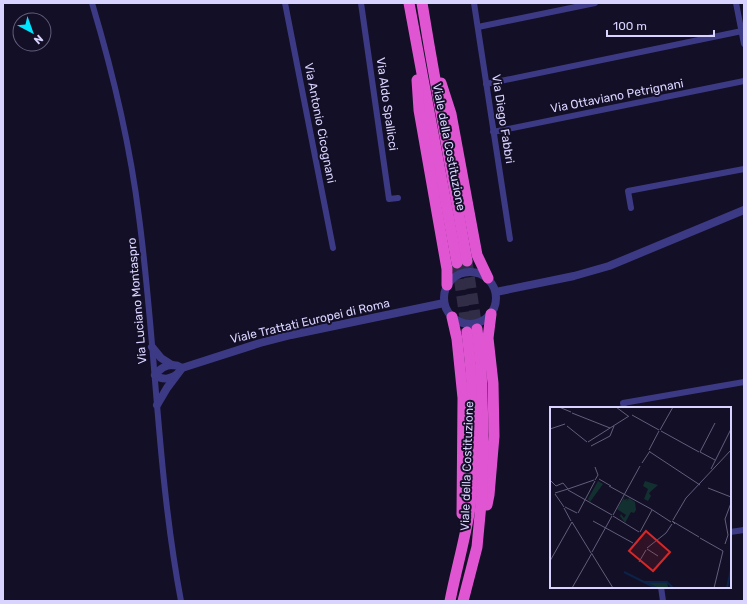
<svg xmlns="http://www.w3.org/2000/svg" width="747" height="604" viewBox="0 0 747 604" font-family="Rubik,sans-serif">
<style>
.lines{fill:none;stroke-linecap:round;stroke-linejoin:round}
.trunk-tunnel{stroke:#312d47;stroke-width:11;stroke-dasharray:11 5.5;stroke-linecap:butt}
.minor{stroke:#3d3a85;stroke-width:6}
.tertiary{stroke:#3d3a85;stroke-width:8}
.trunk{stroke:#e055d1;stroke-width:11}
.labels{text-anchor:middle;stroke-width:4;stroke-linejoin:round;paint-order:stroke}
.street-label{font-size:12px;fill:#d9d4ff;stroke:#130f26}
.inset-river{fill:none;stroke:#0c2248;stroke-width:2}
.inset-road{fill:none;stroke:#625e7d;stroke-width:1}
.view{fill:#d62828;fill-opacity:0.15;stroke:#d62828;stroke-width:2}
.inset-edge{fill:none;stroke:#d9d4ff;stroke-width:2}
</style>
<rect width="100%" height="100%" fill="#130f26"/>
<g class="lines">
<g class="trunk-tunnel">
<polyline points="467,261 477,329"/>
<polyline points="457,263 467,332"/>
</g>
<g class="minor">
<path d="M92 3C113 73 130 144 139 217 156 345 157 474 181 601"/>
<polyline points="285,3 333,248"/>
<polyline points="361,3 389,199 398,198"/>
<polyline points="474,3 510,239"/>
<polyline points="736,3 744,44"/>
<polyline points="478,27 595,3"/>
<polyline points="486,84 742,31"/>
<polyline points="493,132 744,81"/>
<polyline points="631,208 628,191 744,169"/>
<polyline points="624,408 623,403 744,382"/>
<polyline points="730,532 744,530"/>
<polyline points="661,587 663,601"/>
</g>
<g class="tertiary">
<circle cx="470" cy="298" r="26"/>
<polyline points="496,292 574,276 609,266 744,210"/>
<polyline points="152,347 161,358 172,365"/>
<path d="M176 375C168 380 162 380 155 375 162 366 172 362 182 368"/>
<polyline points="157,405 167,388 182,368 260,343 291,335 444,303"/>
</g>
<g class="trunk">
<polyline points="409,3 457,263"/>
<polyline points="422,3 429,45 467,261"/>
<polyline points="417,80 419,110 447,269 447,285"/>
<polyline points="441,83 451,114 477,255 488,278"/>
<polyline points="452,317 457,339 463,398 462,514"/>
<polyline points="487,505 489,495 494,436 493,383 488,338 491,314"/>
<path d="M450 601C456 570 465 540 470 508 478 450 474 390 467 332"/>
<polyline points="463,601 477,547 482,493 483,428 481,365 477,329"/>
</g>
</g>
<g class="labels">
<g class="street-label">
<text transform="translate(617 96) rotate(-11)" y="4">Via Ottaviano Petrignani</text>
<text transform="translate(387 104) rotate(82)" y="4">Via Aldo Spallicci</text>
<text transform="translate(503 119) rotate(81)" y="4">Via Diego Fabbri</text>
<text transform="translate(320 123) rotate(79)" y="4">Via Antonio Cicognani</text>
<text transform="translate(449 147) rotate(79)" y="4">Viale della Costituzione</text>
<text transform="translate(137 301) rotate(-95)" y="4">Via Luciano Montaspro</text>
<text transform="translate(310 321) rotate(-13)" y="4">Viale Trattati Europei di Roma</text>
<text transform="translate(467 466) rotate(-88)" y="4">Viale della Costituzione</text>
</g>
</g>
<g transform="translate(550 407)">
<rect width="181" height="181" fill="#130f26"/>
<path d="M48 74 53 77 40 95 38 92ZM95 74 108 78 99 86 101 89 98 94 94 92 98 82 93 79ZM75 89 74 93 78 91 76 95 79 91 85 95 86 103 84 106 81 105 75 116 70 109 71 107 74 111 76 108 67 102ZM101 174 117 175 118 180 108 181 98 176Z" fill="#12302f"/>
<path class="inset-river" d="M74 165 106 181M95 175H117L123 181M177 181 181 162"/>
<path class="inset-road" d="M9 0 21 5M66 0 78 9M22 6 60 21M82 8 109 23M17 19 37 35M0 22 15 17M110 23 123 0M111 24 149 45M38 35 79 9M41 39 60 29 64 19M99 43 109 24M100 45 150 78M150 45 165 16M150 45 165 53M92 56 100 44M161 62 181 22M49 72 61 79M45 73 48 68 45 60M1 74 6 79 13 76 18 82M59 79 101 102M158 81 181 90M18 82 44 73M18 83 62 108M5 86 18 82M5 87 14 100M15 100 27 106M14 101 21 114M101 102 121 115M28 106 45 74M63 108 90 59M63 109 89 125M123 113 136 91 181 43M43 114 83 136M22 115 41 146M125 117 122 114 149 130M90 125 102 103M150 131 173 144M175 137 178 128 175 112 181 96M97 141 116 126 122 117M97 142 108 149M42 145 62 109M42 147 63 181M0 154 22 115M89 155 96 143M22 181 42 146M164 181 173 144"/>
<path class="view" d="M96 124 120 145 103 164 79 144Z"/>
<rect width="181" height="181" class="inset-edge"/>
</g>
<rect width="747" height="604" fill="none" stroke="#d9d4ff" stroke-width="8"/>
<g transform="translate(32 32) rotate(139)"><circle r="19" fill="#130f26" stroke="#625e7d"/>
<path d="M0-3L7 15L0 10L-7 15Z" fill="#00e5ff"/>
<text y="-6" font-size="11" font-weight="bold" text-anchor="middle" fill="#d9d4ff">N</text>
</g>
<path d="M607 30v6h107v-6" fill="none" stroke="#d9d4ff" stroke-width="2"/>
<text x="613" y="30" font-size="12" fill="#d9d4ff" stroke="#130f26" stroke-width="3" paint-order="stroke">100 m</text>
</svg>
